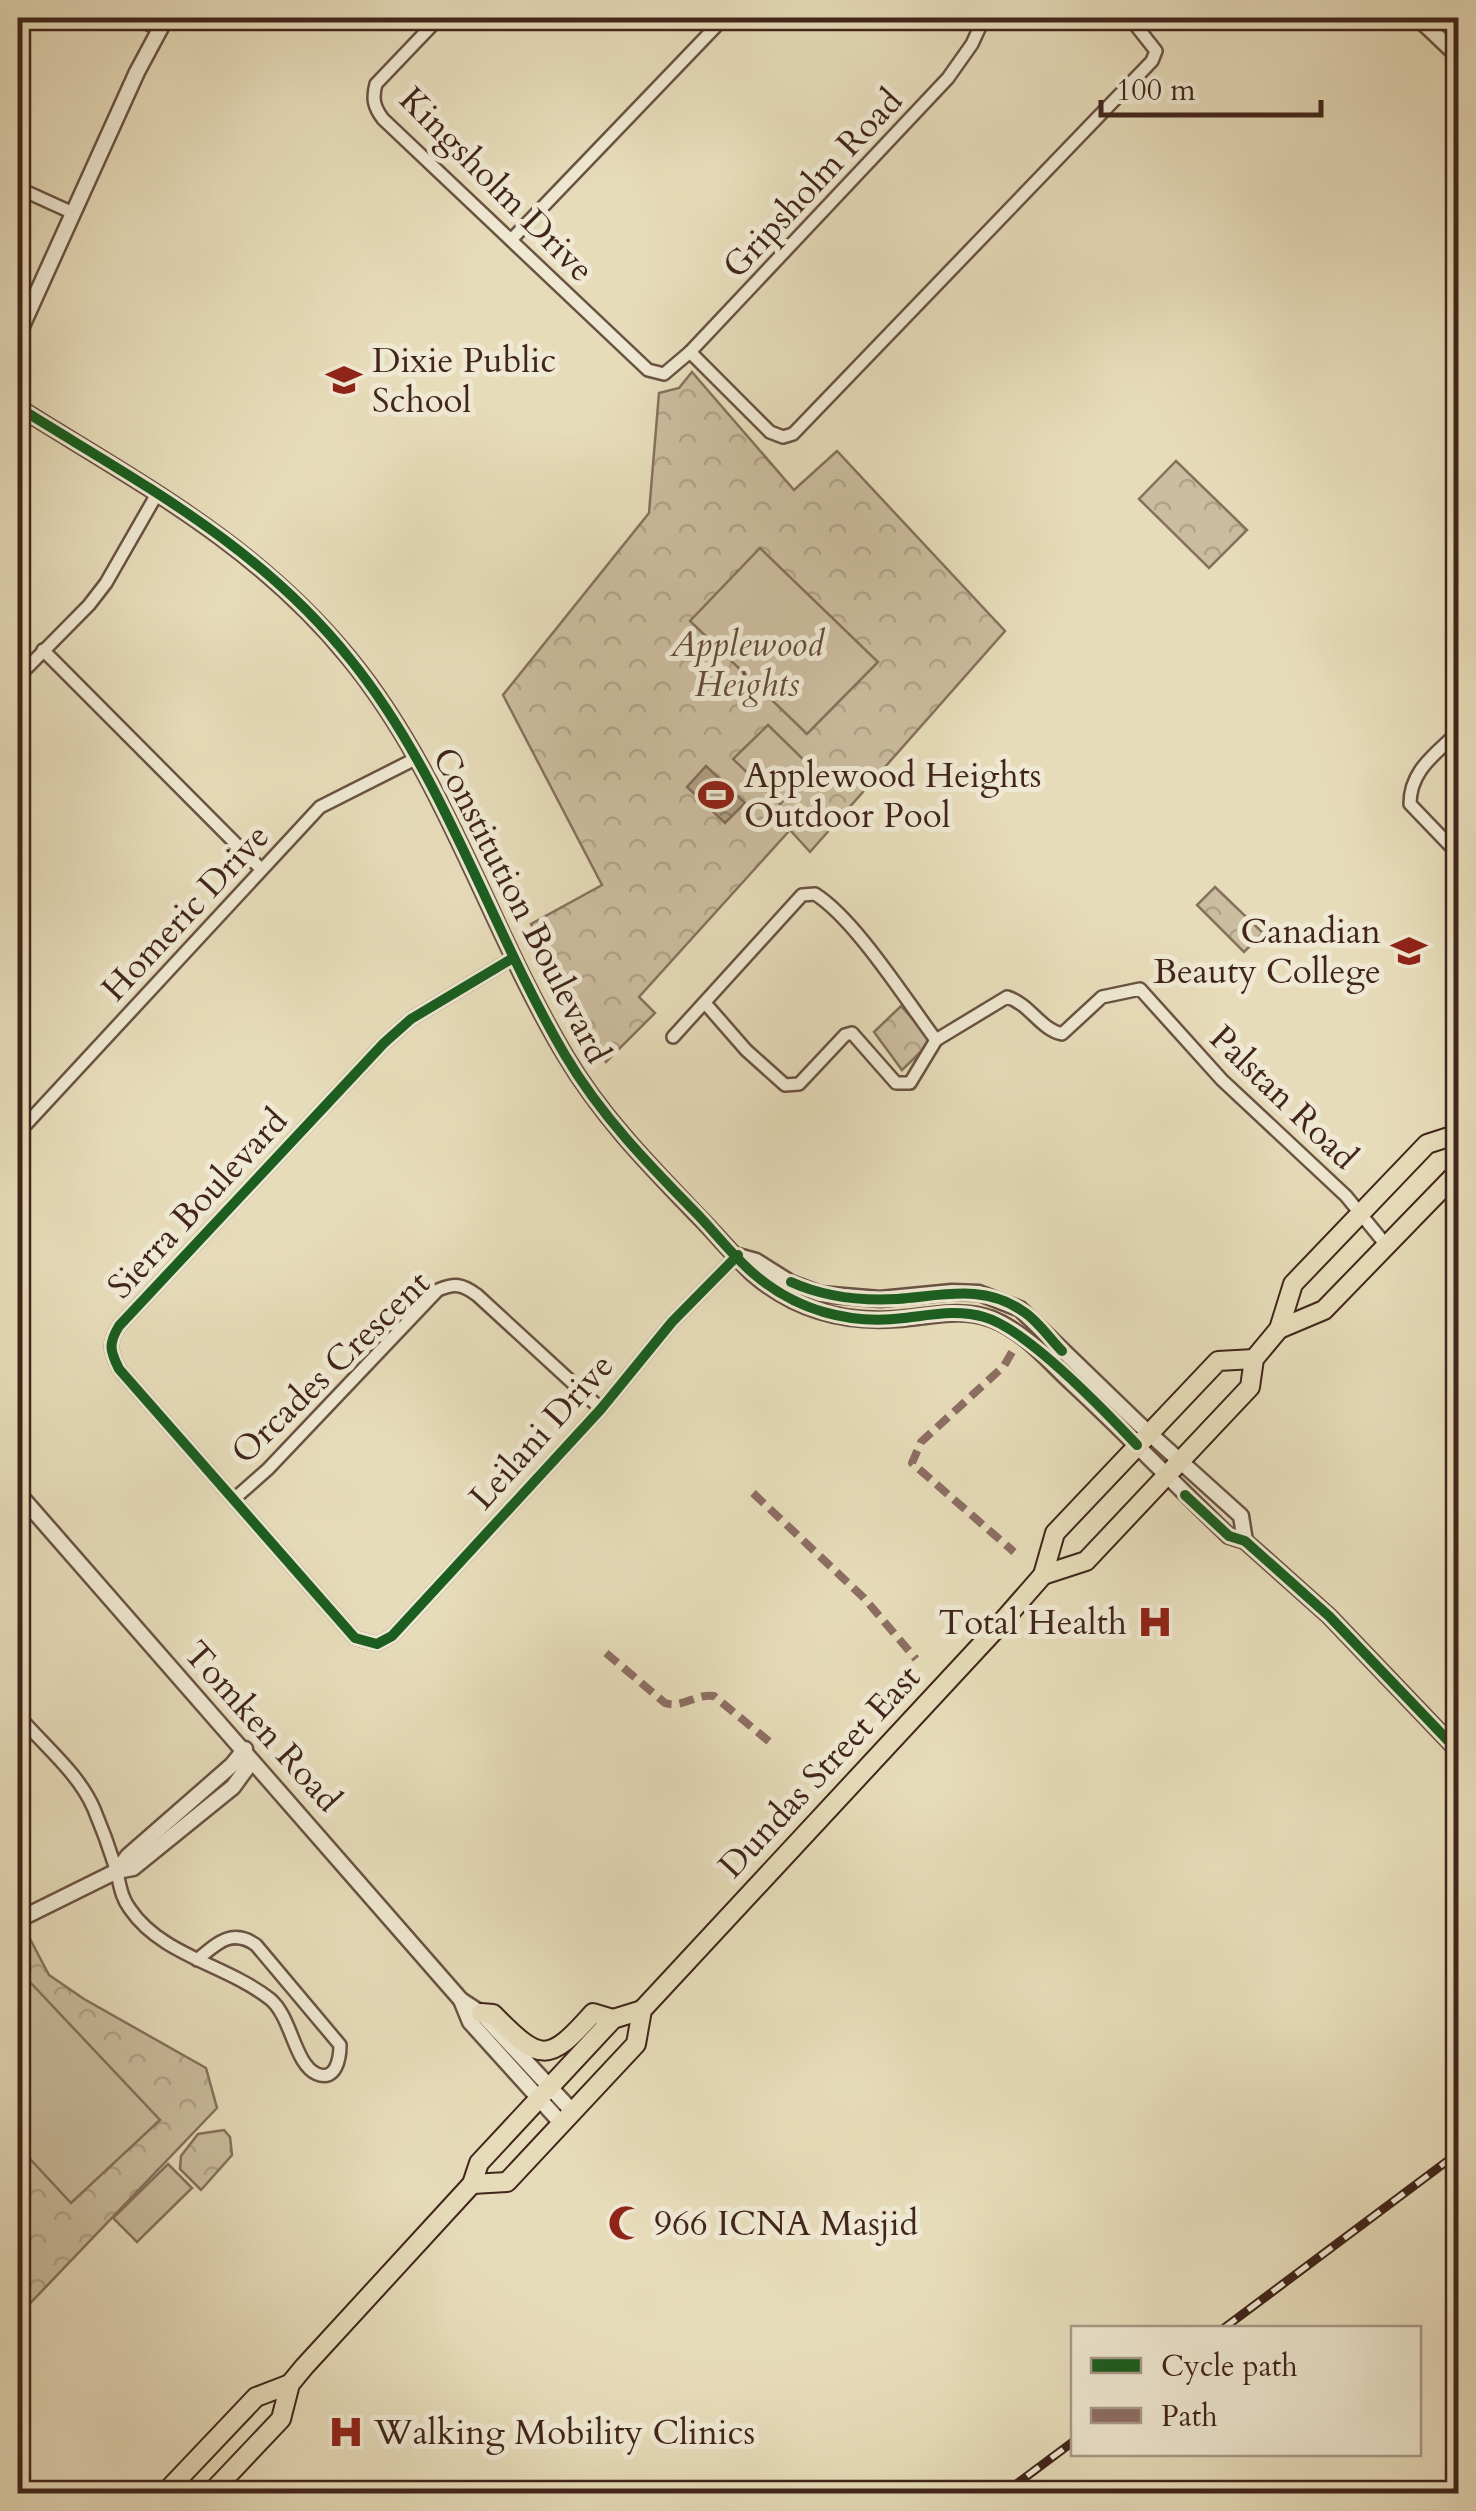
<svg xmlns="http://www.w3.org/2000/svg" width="1476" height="2511" viewBox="0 0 1476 2511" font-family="Cardo,serif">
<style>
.park{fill:url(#park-crowns);stroke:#86715d;stroke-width:2.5}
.garden{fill:#cbbd9f;stroke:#86715d;stroke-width:2.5}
.water{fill:url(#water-ripples);stroke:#836e5a;stroke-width:2.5}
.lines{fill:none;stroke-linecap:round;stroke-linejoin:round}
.minor-casing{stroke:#6a5343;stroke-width:16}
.tertiary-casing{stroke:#6a5343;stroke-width:19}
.primary-casing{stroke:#41251b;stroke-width:22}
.minor{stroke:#efe8d2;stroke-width:11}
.tertiary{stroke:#efe8d2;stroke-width:14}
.primary{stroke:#e7dcba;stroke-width:18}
.rail-casing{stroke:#41251b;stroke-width:9}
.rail{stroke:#efe8d2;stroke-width:5;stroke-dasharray:15;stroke-linecap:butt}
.quiet{stroke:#8d6e63;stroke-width:8;stroke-dasharray:15 8;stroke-linecap:butt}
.cycleway-casing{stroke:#efe8d2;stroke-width:16}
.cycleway{stroke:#1b5e20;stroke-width:10}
.labels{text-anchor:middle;stroke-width:10;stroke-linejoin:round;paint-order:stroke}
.street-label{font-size:35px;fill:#41251b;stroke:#efe8d2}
.poi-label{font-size:35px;fill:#41251b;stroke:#efe8d2;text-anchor:start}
.park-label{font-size:35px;font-style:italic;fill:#644b3c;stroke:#efe8d2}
</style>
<defs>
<pattern id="park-crowns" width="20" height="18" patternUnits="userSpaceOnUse" patternTransform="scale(2.5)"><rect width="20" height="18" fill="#cbbd9f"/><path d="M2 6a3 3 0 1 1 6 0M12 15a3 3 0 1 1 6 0" fill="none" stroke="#b0a288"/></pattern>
<pattern id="water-ripples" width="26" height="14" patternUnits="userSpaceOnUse" patternTransform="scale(2.5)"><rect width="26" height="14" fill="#af9e84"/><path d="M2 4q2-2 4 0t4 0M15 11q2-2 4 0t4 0" fill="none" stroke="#90816b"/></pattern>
</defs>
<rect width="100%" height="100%" fill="#e7dcba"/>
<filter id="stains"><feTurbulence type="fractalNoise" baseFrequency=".002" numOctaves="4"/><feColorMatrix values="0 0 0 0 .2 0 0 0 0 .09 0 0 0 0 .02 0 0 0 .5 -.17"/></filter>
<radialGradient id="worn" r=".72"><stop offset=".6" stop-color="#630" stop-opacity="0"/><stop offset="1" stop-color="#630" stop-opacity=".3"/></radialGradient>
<g class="park">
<polygon points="692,372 794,490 837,451 1005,631 810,852 790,830 639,997 655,1013 606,1062 531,924 602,885 503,695 649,513 659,393 679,388"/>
<polygon points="1176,461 1247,530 1209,568 1139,499"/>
<polygon points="1215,887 1263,933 1244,952 1197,905"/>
<polygon points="901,1006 932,1041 902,1070 874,1032"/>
<polygon points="29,1937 49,1975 84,1999 206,2068 217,2108 18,2316 18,1943"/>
<polygon points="224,2130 230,2137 232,2155 201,2190 180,2169 181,2156 198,2134"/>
</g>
<g class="garden">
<polygon points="760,548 878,662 807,734 690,621"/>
<polygon points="768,725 814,770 780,804 733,759"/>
<polygon points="29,1981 160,2120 71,2203 18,2146 18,1992"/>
<polygon points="168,2164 192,2188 137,2242 113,2218"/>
</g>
<polygon class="water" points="706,766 745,803 725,823 687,787"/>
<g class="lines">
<defs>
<g id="minor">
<path d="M439 18 376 84C372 99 374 107 383 119L648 370 664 374 690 352 948 78 972 44 984 18"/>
<polyline points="18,188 73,213"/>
<polyline points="511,240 724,18"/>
<polyline points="690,352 770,432 783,437 793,434 1152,61 1156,51 1130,18"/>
<polyline points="43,650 261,869"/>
<polyline points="18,677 89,605 106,583 157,494"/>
<path d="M1458 732C1436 754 1410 770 1410 804L1458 854"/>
<path d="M513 958 411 1019 384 1043 119 1326C108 1344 110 1351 119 1369L355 1638 377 1644 392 1636 601 1409 672 1322 738 1255"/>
<path d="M705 1003 746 1050 785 1085 799 1084 845 1035 852 1033 896 1083H910L936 1040 1007 997C1030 1004 1040 1029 1062 1034L1102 997 1140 989 1222 1080 1346 1196 1386 1245"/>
<path d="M673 1037 802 895 815 894C855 919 906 1000 936 1040"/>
<polyline points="18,1133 320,807 415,759"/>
<path d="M234 1499 268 1469 438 1290C455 1283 462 1284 477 1295L601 1409"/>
<path d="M18 1715C43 1745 78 1772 94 1809 102 1828 109 1847 115 1866 120 1882 120 1896 130 1909 162 1956 227 1965 270 1999 292 2017 294 2064 317 2074 336 2082 340 2058 340 2045L256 1945C232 1928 217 1943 197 1960"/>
</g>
<g id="tertiary">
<polyline points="138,18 159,27"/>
<polyline points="1418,18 1458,56"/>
<polyline points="1449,18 1458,26"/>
<polyline points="18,335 137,72 166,18"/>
<path d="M18 407C139 483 256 544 349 658 445 775 488 926 565 1055 601 1116 649 1165 698 1216 716 1234 733 1255 752 1273 793 1309 843 1323 897 1319 929 1317 960 1307 992 1319 1025 1332 1047 1360 1073 1384 1126 1433 1176 1486 1229 1536L1245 1541 1329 1616 1458 1751"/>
<polyline points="738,1256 756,1261 791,1283 820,1294 880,1299 952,1292 979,1293 1020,1309 1139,1424 1241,1516 1245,1541"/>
<polyline points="18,1493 461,2000 481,2013 573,2112"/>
<polyline points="117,1871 128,1856 232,1765 245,1749"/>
<polyline points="18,1920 117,1871 133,1868 233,1787 252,1761"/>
<polyline points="461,2000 470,2022 562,2124"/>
</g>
<g id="primary">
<polyline points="1279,1329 1324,1310 1456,1174 1458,1163"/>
<polyline points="1043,1575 1086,1561 1250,1387 1254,1359 1279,1329 1293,1284 1427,1144 1458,1134"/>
<path d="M481 2013 493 2014C540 2062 548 2064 593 2013L613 2019"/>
<polyline points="472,2184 507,2182 636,2044 642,2010 994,1631 1043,1575 1055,1533 1218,1361 1254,1359"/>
<polyline points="164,2494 256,2397 290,2384"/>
<polyline points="210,2494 281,2419 290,2384 304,2367 472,2184 479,2163 613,2019 642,2010"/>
</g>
</defs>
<use href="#minor" class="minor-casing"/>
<use href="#tertiary" class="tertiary-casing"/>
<use href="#primary" class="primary-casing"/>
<use href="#minor" class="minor"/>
<use href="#tertiary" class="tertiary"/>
<use href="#primary" class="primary"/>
<defs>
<g id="rail">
<polyline points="1224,2328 1458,2153"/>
<polyline points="1003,2494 1074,2441"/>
</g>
</defs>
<use href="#rail" class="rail-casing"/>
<use href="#rail" class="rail"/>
<g class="quiet">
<polyline points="1012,1352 1004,1366 921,1442 912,1463 1014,1552"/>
<polyline points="753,1493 864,1598 916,1659"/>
<path d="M606 1653 665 1703C682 1709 696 1693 714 1696L771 1743"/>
</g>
<defs>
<g id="cycleway">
<path d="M18 407C139 483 258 544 350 659 445 776 489 926 565 1055 601 1116 649 1165 699 1216 717 1235 734 1257 754 1274 796 1310 849 1325 904 1318 931 1315 957 1309 984 1317 1025 1328 1105 1411 1137 1445"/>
<path d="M513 958 411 1019 384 1043 119 1326C108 1344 110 1351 119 1369L355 1638 377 1644 392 1636 601 1409 672 1322 738 1255"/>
<path d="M791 1282C824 1297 860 1301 897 1299 941 1296 984 1283 1024 1312 1038 1321 1050 1339 1062 1351"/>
<polyline points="1185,1495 1229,1536 1245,1541 1329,1616 1458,1751"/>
</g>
</defs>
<use href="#cycleway" class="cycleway-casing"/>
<use href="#cycleway" class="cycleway"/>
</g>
<defs>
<symbol id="school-bare" viewBox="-9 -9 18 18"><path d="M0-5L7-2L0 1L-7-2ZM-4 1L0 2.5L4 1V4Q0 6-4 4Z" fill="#8f2418" stroke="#efe8d2" stroke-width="2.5" paint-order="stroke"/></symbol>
<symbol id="stadium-bare" viewBox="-9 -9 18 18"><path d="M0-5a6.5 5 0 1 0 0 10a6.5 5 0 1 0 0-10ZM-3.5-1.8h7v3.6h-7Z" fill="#8f2418" stroke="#efe8d2" stroke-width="2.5" paint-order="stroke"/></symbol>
<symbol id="university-bare" viewBox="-9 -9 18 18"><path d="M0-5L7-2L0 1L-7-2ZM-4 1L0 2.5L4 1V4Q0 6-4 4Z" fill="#8f2418" stroke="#efe8d2" stroke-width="2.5" paint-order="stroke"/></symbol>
<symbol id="hospital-bare" viewBox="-9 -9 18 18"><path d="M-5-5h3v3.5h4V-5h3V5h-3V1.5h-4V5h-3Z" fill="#8f2418" stroke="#efe8d2" stroke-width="2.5" paint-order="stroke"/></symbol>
<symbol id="mosque-bare" viewBox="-9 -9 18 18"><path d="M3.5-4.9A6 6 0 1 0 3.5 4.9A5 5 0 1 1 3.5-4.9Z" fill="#8f2418" stroke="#efe8d2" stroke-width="2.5" paint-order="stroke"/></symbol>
</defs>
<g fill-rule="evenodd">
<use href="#school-bare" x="319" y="355" width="50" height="50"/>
<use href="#stadium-bare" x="691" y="770" width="50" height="50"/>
<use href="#university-bare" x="1384" y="926" width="50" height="50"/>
<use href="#hospital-bare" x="1130" y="1597" width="50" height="50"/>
<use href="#mosque-bare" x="601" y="2198" width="50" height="50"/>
<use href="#hospital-bare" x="321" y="2407" width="50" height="50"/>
</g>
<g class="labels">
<g class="street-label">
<text transform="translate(812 183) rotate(-47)" y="12">Gripsholm Road</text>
<text transform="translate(497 184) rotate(45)" y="12">Kingsholm Drive</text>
<text transform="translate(522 905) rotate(63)" y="12">Constitution Boulevard</text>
<text transform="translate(185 912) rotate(-47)" y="12">Homeric Drive</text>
<text transform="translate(1284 1097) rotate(44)" y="12">Palstan Road</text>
<text transform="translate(197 1203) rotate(-47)" y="12">Sierra Boulevard</text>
<text transform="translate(330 1367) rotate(-44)" y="12">Orcades Crescent</text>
<text transform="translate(541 1431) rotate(-48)" y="12">Leilani Drive</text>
<text transform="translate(263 1726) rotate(48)" y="12">Tomken Road</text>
<text transform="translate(819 1771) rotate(-47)" y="12">Dundas Street East</text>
</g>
<g class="poi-label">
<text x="372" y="372">Dixie Public<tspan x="372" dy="40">School</tspan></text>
<text x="744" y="787">Applewood Heights<tspan x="744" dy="40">Outdoor Pool</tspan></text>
<text x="1381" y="943" text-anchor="end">Canadian<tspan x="1381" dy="40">Beauty College</tspan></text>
<text x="1127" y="1634" text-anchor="end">Total Health</text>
<text x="654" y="2235">966 ICNA Masjid</text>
<text x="374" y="2444">Walking Mobility Clinics</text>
</g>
<g class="park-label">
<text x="747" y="656">Applewood<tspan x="747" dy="40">Heights</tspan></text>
</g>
</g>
<rect width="1476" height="2511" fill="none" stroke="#e7dcba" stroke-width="60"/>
<rect x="20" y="20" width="1436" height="2471" fill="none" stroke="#41251b" stroke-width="5"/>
<rect x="30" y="30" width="1416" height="2451" fill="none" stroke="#41251b" stroke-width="2.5"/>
<rect x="1071" y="2326" width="350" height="130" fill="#efe8d2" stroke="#a99a89" stroke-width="2.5"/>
<rect x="1091" y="2358" width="50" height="15" fill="#1b5e20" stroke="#a99a89" stroke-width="2.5"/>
<text x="1161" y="2376" font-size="30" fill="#41251b">Cycle path</text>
<rect x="1091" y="2408" width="50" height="15" fill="#8d6e63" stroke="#a99a89" stroke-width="2.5"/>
<text x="1161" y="2426" font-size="30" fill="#41251b">Path</text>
<path d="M1101 100v15h220v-15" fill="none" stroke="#41251b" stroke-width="5"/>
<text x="1116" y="100" font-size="30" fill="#41251b" stroke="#efe8d2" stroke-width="8" paint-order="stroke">100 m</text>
<rect width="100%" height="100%" filter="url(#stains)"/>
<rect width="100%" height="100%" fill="url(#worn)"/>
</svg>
